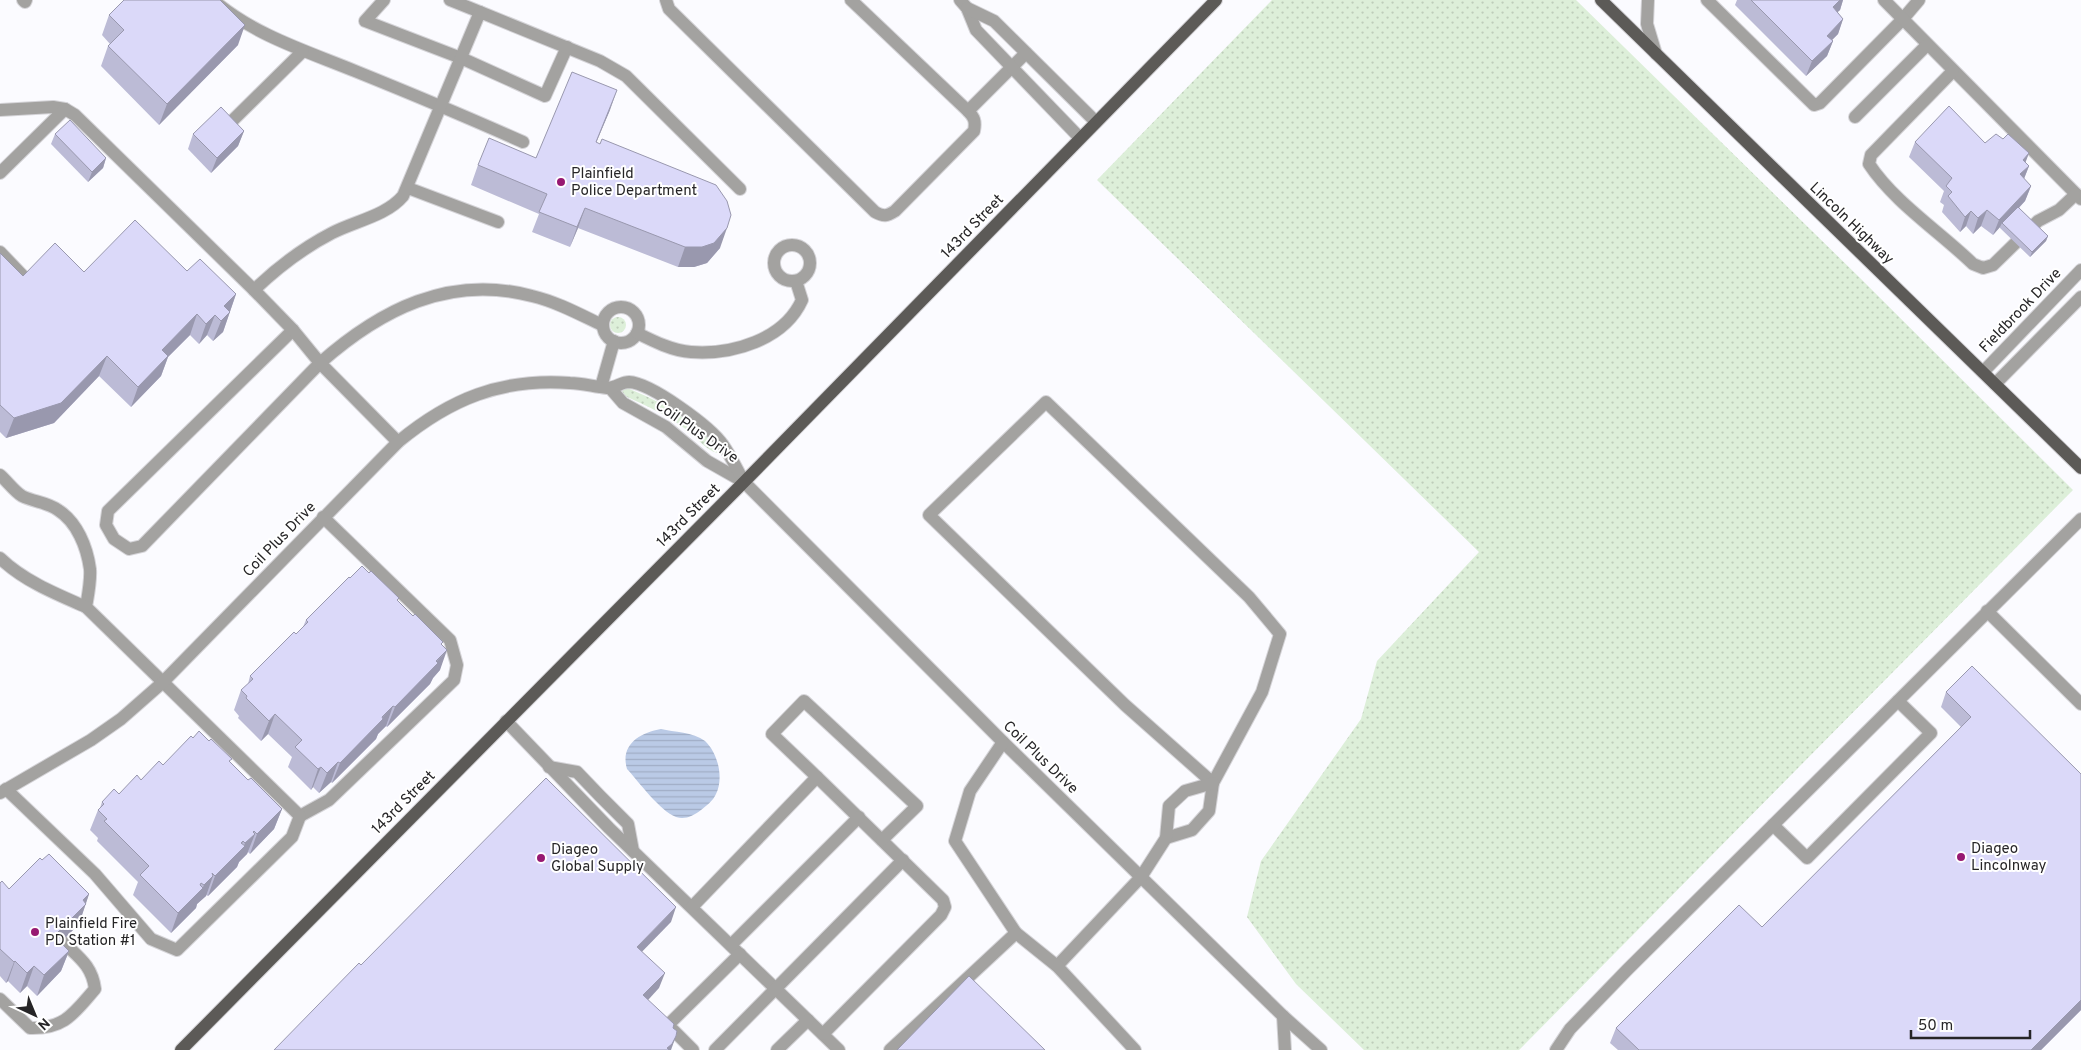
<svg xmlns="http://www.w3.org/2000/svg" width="2081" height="1050" viewBox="0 0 2081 1050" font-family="Overpass,sans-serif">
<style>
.grass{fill:url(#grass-dots)}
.water{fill:url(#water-rules)}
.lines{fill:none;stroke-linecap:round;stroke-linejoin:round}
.minor-casing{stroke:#d5d4d8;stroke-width:14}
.major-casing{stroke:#d5d4d8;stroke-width:14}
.minor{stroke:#a3a2a0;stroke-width:12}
.major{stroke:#5c5a57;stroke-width:12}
.wall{fill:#bcbbd6}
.shaded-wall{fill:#9998ae}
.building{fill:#dbd9f9;stroke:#9998ae}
.poi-dot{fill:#971972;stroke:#fff;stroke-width:2}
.labels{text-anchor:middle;stroke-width:4;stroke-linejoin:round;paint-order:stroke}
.poi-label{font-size:15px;fill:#262527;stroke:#fff;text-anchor:start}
.street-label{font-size:15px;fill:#262527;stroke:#fff}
</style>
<defs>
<pattern id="grass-dots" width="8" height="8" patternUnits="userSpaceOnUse" patternTransform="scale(1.25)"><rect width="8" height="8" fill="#ddefd9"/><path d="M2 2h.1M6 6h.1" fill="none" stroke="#becdba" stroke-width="1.8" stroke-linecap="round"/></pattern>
<pattern id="water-rules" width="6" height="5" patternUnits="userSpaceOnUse" patternTransform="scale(1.25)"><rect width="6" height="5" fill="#bacae6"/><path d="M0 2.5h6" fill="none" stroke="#a0adc5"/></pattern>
</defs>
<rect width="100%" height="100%" fill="#fbfbff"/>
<g class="grass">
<polygon points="1272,0 1576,0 1859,277 2073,490 1519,1050 1364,1050 1296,984 1247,917 1261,861 1361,719 1377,661 1479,552 1097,180"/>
<circle cx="618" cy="325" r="8"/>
<path d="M627 388C659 401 701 421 718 453 706 451 697 437 687 430 668 415 647 406 625 396L622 391Z"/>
</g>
<path class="water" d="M661 729C674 732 693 732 705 741 718 753 724 778 716 794 713 801 706 806 701 810 693 816 685 820 676 817 660 811 639 782 627 769 620 745 639 733 661 729Z"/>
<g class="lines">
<defs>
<g id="minor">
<polyline points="23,0 25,2 26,0"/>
<path d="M213 0C254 35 306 51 355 71 412 94 467 117 523 142"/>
<polyline points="384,0 365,21 461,58 545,96 567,47"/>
<polyline points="450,0 480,12"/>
<path d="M666 0 669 9 875 212C884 217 887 216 895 211L974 131C976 121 974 117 968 111L1026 53"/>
<polyline points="851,0 968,111"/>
<polyline points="960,0 967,8 976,30 1080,138"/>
<polyline points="1648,0 1647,24 1656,54"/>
<polyline points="1707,0 1814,105 1820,103 1902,20 1919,0"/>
<polyline points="1884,0 2081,199"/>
<polyline points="967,8 994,21 1096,122"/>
<path d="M1953 71 1871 155 1869 164C1894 202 1940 232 1973 264L1983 268 1993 265 2038 221 2059 210 2076 194"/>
<polyline points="0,110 53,107 65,109 75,115 254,290"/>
<polyline points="1855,117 1927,45"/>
<polyline points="231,122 303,51"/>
<polyline points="0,173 65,109"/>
<polyline points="408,188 498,222"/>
<circle cx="792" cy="263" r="18"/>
<polyline points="0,252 22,275"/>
<circle cx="621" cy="325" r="18"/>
<path d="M293 330 108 511 106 525 114 539 129 549 142 546 320 363C380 310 449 274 532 296 557 302 579 314 602 325"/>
<path d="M637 333C653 341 673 351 691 352 732 355 784 340 802 300L796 281"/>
<polyline points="1983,372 2081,270"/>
<polyline points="1995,384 2081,297"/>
<polyline points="601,387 614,341"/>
<polyline points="610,388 623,403 666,427 707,461 744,482 1003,742 1283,1016 1321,1050"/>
<path d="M398 442 320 363 293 330 254 290C278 267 303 248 332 233 355 221 386 216 403 196L480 12 600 61 626 76 740 189"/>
<path d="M0 475C7 481 14 491 22 496 34 502 47 502 58 510 77 522 87 547 90 569 91 581 88 595 86 607L300 816 329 800 454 680 457 665 450 640 323 517"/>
<path d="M0 558C24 581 56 594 86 607"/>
<polyline points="1987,611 2081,704"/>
<polyline points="506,721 609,828 839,1050"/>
<polyline points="1003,742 970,791 955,841 1016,933"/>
<polyline points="549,767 577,772 600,796 628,824 633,851"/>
<polyline points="817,777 943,900 945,907 941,915 823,1034"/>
<polyline points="6,789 95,874 151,939 177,950 292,837 300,816"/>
<path d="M0 793 91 740 121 719 162 683 398 442C450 399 501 378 570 383 582 383 595 387 607 388 615 388 622 382 629 382 651 383 711 427 723 445 731 456 737 470 744 482"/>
<polyline points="1773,825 1807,858 1931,733 1898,701"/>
<polyline points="1166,838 1192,830 1209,811 1213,783 1262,692 1280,634 1249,597 1046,402 929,515 1125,705 1213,783"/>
<polyline points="692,907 817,777 772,734 804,701 917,806 882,840"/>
<polyline points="731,945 859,817"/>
<polyline points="1057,966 1141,877 1166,838 1169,806 1185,791 1213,783"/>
<path d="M0 999 30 1028C65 1029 74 1013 95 989 92 965 78 957 62 941"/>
<polyline points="1283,1016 1285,1050"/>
<polyline points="693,1050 668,1025 740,954"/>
<polyline points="715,1050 903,860"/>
<polyline points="777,1050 808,1020"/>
<polyline points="890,1050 1016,933 1057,966 1135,1050"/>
<polyline points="1556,1050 1570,1029 1627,970 2081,519"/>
</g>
<g id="major">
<polyline points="1601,0 2081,468"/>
<polyline points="181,1050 744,482 1216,0"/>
</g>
</defs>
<use href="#minor" class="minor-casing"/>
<use href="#major" class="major-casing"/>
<use href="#minor" class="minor"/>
<use href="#major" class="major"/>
</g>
<g class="wall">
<polygon points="1737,0 1843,0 1840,10 1837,12 1843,19 1838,34 1832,40 1833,41 1827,56 1806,76 1735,5"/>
<polygon points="109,15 238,45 159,125 101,66 108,46 110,44 102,35"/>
<polygon points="610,110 596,142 720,248 707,263 694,267 678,267 578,228 570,247 532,232 539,214 471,185 478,165 536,158"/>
<polygon points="244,131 238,146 211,173 188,149 193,134"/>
<polygon points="55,134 106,158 103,168 88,182 51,144"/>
<polygon points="2003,139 2029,153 2025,162 2029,166 2024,179 2031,186 2025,201 2019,208 2048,236 2046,241 2030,257 2000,228 2000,227 1993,235 1981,226 1973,234 1966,226 1960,232 1942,212 1944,205 1940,202 1944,191 1909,157 1915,142 1985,143"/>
<polygon points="0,253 23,276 84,272 187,271 236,294 223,332 213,341 207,335 199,344 190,335 168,357 161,376 131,407 99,376 54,423 6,438 0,432"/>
<polygon points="350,578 398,601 442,644 440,670 433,678 430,684 387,727 386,726 378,734 376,739 332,783 331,782 319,793 313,787 311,790 288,767 292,757 268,734 261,741 238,718 239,716 234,710 241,690 248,684 250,676 296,634 303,627 306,620"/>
<polygon points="1946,692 2081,774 2081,1010 2041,1050 1618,1050 1610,1043 1616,1028 1762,927 1961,727 1941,707"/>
<polygon points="193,738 230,762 248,780 282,809 274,829 250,854 248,852 247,854 239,862 237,867 208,896 206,895 206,896 197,904 196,908 171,933 133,895 138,882 97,841 98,838 90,830 98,810 100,808 102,802 119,794 163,765"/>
<polygon points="42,860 89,894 79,924 61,942 61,943 69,951 61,971 37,996 27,986 20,993 8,981 6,983 0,976 0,883 9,889"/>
</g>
<g class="shaded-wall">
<polygon points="1838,0 1843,0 1840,10 1827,22 1833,7"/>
<polygon points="1843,19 1838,34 1821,51 1827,36"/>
<polygon points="245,25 238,45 159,125 167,104"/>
<polygon points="1833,41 1827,56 1806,76 1812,61"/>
<polygon points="617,90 610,110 588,162 596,142"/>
<polygon points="244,131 238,146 211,173 217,158"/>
<polygon points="2029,153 2023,169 2023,160"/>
<polygon points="106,158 103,168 88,182 92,172"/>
<polygon points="2029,166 2023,181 2020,174"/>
<polygon points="2031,186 2025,201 2003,224 2002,223 2000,227 1993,235 1999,220"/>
<polygon points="585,208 578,228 570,247 577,227"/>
<polygon points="1987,210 1981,226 1973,234 1978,218"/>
<polygon points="1971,211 1966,226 1960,232 1965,217"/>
<polygon points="727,228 720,248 707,263 694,267 678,267 685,247"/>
<polygon points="2048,236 2046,241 2030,257 2032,252"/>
<polygon points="236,294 223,332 213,341 221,321 224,306"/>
<polygon points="197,314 190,335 168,357 161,376 131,407 138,387 162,350"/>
<polygon points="215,315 207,335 199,344 206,324"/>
<polygon points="107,356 99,376 54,423 6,438 14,418"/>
<polygon points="447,650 440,670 433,678 430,684 387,727 395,707"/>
<polygon points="393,706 386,726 378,734 376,739 332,783 340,763"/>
<polygon points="275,714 268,734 261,741 269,721"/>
<polygon points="338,762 331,782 319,793 327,773"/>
<polygon points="321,767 313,787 311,790 318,769"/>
<polygon points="282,809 274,829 250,854 257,834"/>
<polygon points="254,831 252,836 255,834 247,854 239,862 237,867 208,896 215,876 243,841 239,852 243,848 245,843"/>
<polygon points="213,876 206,896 197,904 196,908 171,933 178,913 200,885 201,883 197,894 202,889 204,885"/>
<polygon points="89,894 79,924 61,942 55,960 56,934 83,900"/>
<polygon points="676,907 671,922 632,962 637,947"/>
<polygon points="69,951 61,971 37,996 44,975"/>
<polygon points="15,961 8,981 6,983 14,962"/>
<polygon points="34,966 27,986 20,993 27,973"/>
<polygon points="665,973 659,988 638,1011 643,995"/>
<polygon points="2081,1000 2081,1010 2041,1050 2031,1050"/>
<polygon points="676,1036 671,1050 666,1050"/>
</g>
<g class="building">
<polygon points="124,0 220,0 245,25 167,104 108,46 124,30 109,15"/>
<polygon points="1751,0 1840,0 1833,7 1843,19 1827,36 1833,41 1812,61"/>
<polygon points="572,72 617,90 596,142 600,144 602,139 716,185 727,201 731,215 727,228 714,243 702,247 685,247 585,208 577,227 539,212 547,194 478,165 489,138 536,158"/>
<polygon points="1949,106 1985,143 1996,134 2003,139 2008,134 2029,153 2023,160 2029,166 2020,174 2031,186 1999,220 1987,210 1978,218 1971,211 1965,217 1948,196 1952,192 1946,186 1952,178 1915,142"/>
<polygon points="221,107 244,131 217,158 193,134"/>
<polygon points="70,120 106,158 92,172 55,134"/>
<polygon points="2018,207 2048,236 2032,252 2002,223"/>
<polygon points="135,220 187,271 200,259 236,294 224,306 230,312 221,321 215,315 206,324 197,314 162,350 168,356 138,387 107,356 61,403 14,418 0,405 0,253 23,276 55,243 84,272"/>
<polygon points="362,566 369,573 371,571 399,598 397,600 413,616 415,614 443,642 441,644 447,650 436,661 438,663 395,707 393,706 382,717 383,719 340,763 338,762 327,773 321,767 318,769 295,747 302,740 275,714 269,721 246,698 247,696 241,690 253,679 250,676 294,632 296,634 308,622 306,620 349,577 350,578"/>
<polygon points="1972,666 2081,774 2081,1000 2031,1050 1639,1050 1616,1028 1739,905 1762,927 1971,717 1946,692"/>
<polygon points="199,731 209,741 211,739 232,759 229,761 248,780 251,778 282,809 257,834 254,831 253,832 255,834 245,843 243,841 241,843 245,846 215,876 212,873 213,876 204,885 201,883 200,885 203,888 178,913 140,875 149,866 104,821 107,819 98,810 104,804 102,802 114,789 119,794 137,775 141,780 159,761 163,765 191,736 193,738"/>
<polygon points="546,778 676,907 637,947 665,973 643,995 674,1024 673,1028 677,1031 676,1036 672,1044 667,1048 669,1050 274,1050 359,963 361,965"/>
<polygon points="49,854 89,894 83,900 86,904 56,934 62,940 60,942 69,951 44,975 34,966 27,973 15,961 14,962 0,949 0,883 2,881 9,889 40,858 42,860"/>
<polygon points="969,976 1045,1050 897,1050"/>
</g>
<g class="poi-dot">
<circle cx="561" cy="182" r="5"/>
<circle cx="1961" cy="857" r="5"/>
<circle cx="541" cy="858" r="5"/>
<circle cx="35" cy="932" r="5"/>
</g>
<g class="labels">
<g class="poi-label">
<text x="571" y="178">Plainfield<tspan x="571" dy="17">Police Department</tspan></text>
<text x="1971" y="853">Diageo<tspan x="1971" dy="17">Lincolnway</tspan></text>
<text x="551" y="854">Diageo<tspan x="551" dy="17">Global Supply</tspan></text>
<text x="45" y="928">Plainfield Fire<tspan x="45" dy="17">PD Station #1</tspan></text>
</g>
<g class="street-label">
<text transform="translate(1852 223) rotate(44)" y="5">Lincoln Highway</text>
<text transform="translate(972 226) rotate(-46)" y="5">143rd Street</text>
<text transform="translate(2020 310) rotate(-46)" y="5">Fieldbrook Drive</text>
<text transform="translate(697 431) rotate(35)" y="5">Coil Plus Drive</text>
<text transform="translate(688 515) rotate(-45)" y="5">143rd Street</text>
<text transform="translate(279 539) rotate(-46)" y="5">Coil Plus Drive</text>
<text transform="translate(1041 757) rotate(44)" y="5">Coil Plus Drive</text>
<text transform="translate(403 802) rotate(-45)" y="5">143rd Street</text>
</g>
</g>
<g transform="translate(35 1015) rotate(136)" stroke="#ffffff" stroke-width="4" paint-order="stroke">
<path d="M0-4L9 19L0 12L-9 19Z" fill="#262527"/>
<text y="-8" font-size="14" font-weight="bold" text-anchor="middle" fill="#262527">N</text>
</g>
<path d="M1911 1030v8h119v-8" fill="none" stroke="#262527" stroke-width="2.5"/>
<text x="1918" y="1030" font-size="15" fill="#262527" stroke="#ffffff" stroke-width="4" paint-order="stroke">50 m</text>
</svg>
